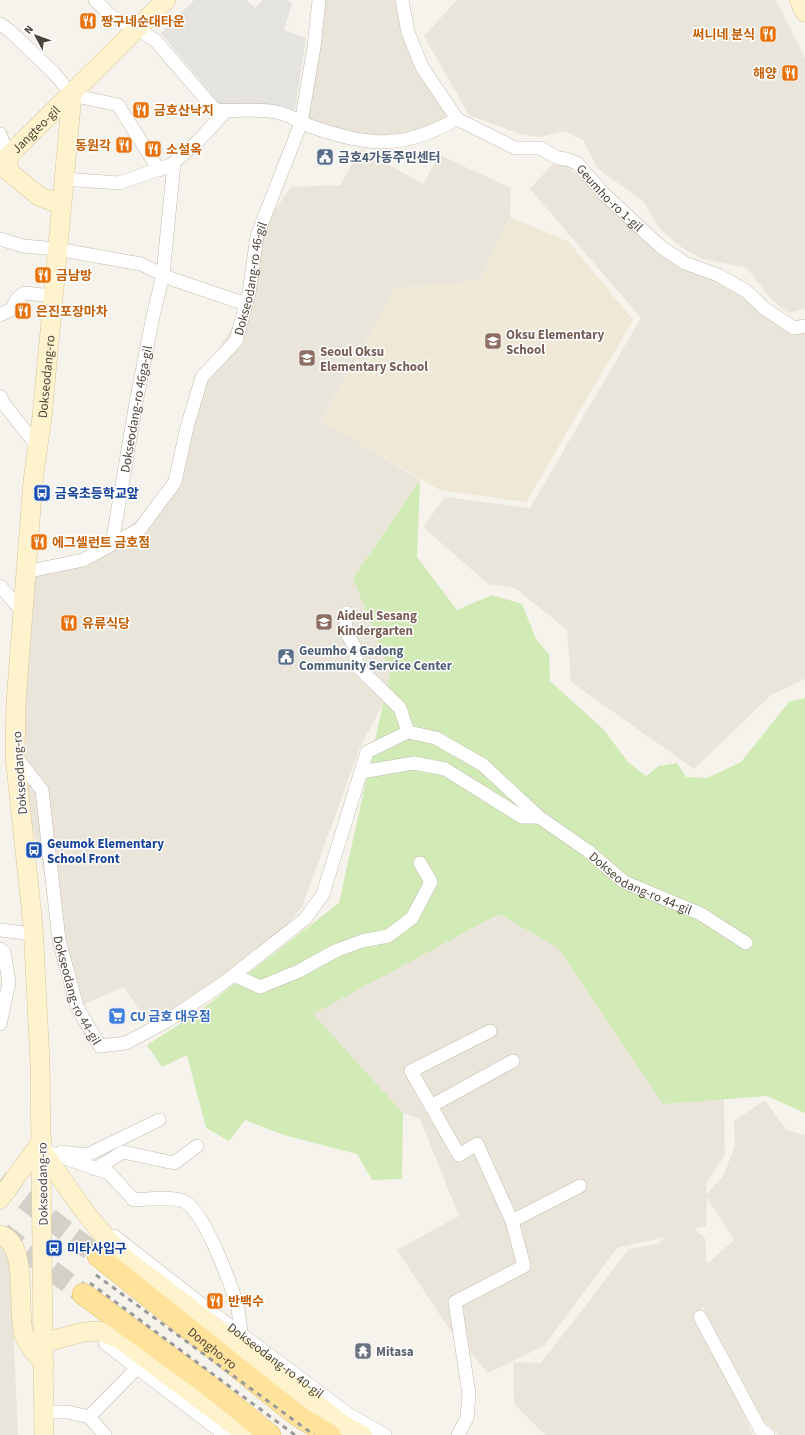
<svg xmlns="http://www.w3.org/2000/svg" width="805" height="1435" viewBox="0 0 805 1435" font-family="'Source Sans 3','Noto Sans KR',sans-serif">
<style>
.residential{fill:#eae5da;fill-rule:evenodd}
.education{fill:#efe8d6}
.green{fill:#d2eab5}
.parking{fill:#e5e3e0}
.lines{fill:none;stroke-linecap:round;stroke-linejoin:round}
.primary-tunnel{stroke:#d4d0c8;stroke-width:21;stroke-dasharray:21 10;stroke-linecap:butt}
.street-casing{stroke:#c2bbae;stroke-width:14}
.secondary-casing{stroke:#d6c79b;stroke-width:20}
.primary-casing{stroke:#e6c16a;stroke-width:22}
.street{stroke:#fff;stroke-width:13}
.secondary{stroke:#fff3cd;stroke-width:19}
.primary{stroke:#ffe39c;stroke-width:21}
.rail{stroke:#9a9a9a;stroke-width:3;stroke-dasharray:5 5;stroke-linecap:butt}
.labels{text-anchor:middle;stroke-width:3;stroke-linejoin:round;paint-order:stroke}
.food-label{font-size:13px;font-weight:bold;fill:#c56008;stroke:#fff;text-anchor:start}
.street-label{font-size:13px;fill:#4b4439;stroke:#fff}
.service-label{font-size:13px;font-weight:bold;fill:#4e5e75;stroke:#fff;text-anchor:start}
.education-label{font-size:13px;font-weight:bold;fill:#785e54;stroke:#fff;text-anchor:start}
.transit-label{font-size:13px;font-weight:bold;fill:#164399;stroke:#fff;text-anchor:start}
.shop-label{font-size:13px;font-weight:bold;fill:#366cbe;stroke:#fff;text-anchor:start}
.worship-label{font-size:13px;font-weight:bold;fill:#5b616d;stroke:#fff;text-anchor:start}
</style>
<rect width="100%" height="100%" fill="#f6f3ec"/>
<g class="residential">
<polygon points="319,0 402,0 408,32 457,119 374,143 301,123"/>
<polygon points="457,0 776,0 805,58 805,309 788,313 770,298 747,268 702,259 678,245 658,227 644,202 598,169 583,140 564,131 540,137 520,134 469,115 424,36"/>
<polygon points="361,149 423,184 439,155 511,188 510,217 480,281 396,288 321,420 420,480 353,578 390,672 383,704 360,747 302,907 265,951 150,1026 124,987 77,1007 15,756 25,572 112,544 175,482 202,377 246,304 257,236 291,187 340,185"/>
<polygon points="558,158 682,269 725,284 792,332 805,330 805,679 771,695 694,769 571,682 567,630 515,588 488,584 423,527 445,497 530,508 641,318 530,189"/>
<path d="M499 914 558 948 663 1104 724 1099 725 1155 706 1183V1195L723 1176 735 1146 734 1121 765 1100 786 1130 805 1135V1435H779L764 1421 702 1306 700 1317 753 1435H545L514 1404 513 1362 541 1363 629 1249 658 1244 665 1237 617 1248 544 1346 488 1373 448 1327 397 1250 459 1216 420 1119 403 1113 312 1014ZM707 1198 734 1240 707 1264 705 1238 694 1229 706 1226Z"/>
<polygon points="0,1243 10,1252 18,1435 0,1435"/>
</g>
<polygon class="education" points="510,217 569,242 633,320 526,502 440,490 321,421 396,288 480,281"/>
<polygon class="green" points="420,480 417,557 457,610 492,595 522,604 536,639 549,654 550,681 603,729 628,762 646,776 659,766 677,763 686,777 707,778 741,762 789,702 805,698 805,1113 767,1096 663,1104 558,948 499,914 313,1014 403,1113 402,1179 372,1180 357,1154 284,1135 245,1120 229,1141 206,1128 187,1055 162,1067 147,1045 197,1013 339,903 390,672 353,578"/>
<polygon class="parking" points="194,0 246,0 255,8 263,0 288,0 292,4 284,30 306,38 294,115 261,105 219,104 161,33"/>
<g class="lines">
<g class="primary-tunnel">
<polyline points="0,1180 98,1256"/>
<polyline points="2,1233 83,1294"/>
</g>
<defs>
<g id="street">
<path d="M95 0 112 17 138 29 156 41 215 110C234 112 259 108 276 112 289 114 301 123 313 127 369 147 404 149 457 119"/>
<path id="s1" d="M402 0 408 32 422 67 457 119 515 148H540L558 158 566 159 577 163 604 194 661 247 685 263 718 275 746 291 765 309 794 328 805 326"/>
<polyline points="0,24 10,31 54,73 72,95 118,105 159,170"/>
<polyline points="0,134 8,156"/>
<polyline points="63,179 119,183 171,165 198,141 226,111"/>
<polyline points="0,239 23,246 57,249 141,264 172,279 246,304"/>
<polyline points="0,315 12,309 16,300 24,293 53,296"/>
<polyline points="0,396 4,404 38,447"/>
<path id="s2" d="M112 544 136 403 152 321 163 274 174 163"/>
<path id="s3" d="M25 572 83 560 140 529 175 482 187 427 202 377 236 341 249 293 257 236 301 123 314 47 319 0"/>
<polyline points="0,586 22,611"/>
<polyline points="347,613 345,630 356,649 356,665 400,708 408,732"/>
<path id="s4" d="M15 756 42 790 59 940 77 1007 100 1046 126 1043 167 1021 222 984 305 919 323 894 367 752 408 732 436 738 483 765 539 817 588 851 624 882 701 914 746 943"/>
<polyline points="361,772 414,763 445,769 522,817 539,817"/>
<polyline points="0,930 33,934"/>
<polyline points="0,949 4,952 9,982 0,1024"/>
<polyline points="234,975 260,987 299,971 335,951 362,941 388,936 412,918 431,882 420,863"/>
<polyline points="490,1031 411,1071 459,1155 477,1144 512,1221"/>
<polyline points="431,1106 513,1061"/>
<path d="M42 1150 109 1173 134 1200C148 1199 170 1196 183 1201 203 1208 229 1280 236 1301 239 1311 240 1323 241 1334"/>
<polyline points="61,1152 87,1155 159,1120"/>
<polyline points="95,1169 123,1152 174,1163 197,1146"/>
<path id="s5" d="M114 1236 205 1307 348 1414 385 1435"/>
<polyline points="700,1317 760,1429 768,1435"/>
<polyline points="105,1343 225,1435"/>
<polyline points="44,1412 68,1412 89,1417 105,1435"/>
<polyline points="89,1417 138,1367"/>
<polyline points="458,1435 467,1418 469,1394 455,1302 524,1266 512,1221 580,1186"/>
</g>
<g id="secondary">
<polyline points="799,0 805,12"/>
<polyline points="8,156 8,171 40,197 61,204"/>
<path id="s6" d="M0 164 166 0"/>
<path d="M42 1150C68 1189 94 1228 128 1261L342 1424 362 1435"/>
<polyline points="0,1199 42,1141"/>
<path d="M0 1235C30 1243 16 1311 24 1335 28 1346 36 1354 44 1363"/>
<polyline points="43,1343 83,1332 99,1331 118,1338 247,1435"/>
<path id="s7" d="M44 1435 40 1062 33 926 15 756 16 702 33 481 42 417 72 95"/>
</g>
<g id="primary">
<path id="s8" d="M98 1256 298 1416 330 1435"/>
<polyline points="83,1294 208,1385 270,1435"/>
</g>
</defs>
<use href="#street" class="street-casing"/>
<use href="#secondary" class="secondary-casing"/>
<use href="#primary" class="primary-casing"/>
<use href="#street" class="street"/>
<use href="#secondary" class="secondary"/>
<use href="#primary" class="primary"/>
<g class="rail">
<polyline points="96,1275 314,1435"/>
<polyline points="90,1283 295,1435"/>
</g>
</g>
<defs>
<symbol id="restaurant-square" viewBox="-11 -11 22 22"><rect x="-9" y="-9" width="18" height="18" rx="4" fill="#e8710a" stroke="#fff"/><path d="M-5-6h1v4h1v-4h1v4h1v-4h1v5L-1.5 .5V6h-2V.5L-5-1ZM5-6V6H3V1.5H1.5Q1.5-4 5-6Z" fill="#fff"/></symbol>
<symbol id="civic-square" viewBox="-11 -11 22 22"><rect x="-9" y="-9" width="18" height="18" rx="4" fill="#5c6f8a" stroke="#fff"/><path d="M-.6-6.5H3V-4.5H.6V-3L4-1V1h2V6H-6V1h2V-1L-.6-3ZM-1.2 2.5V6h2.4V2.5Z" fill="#fff"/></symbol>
<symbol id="school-square" viewBox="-11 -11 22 22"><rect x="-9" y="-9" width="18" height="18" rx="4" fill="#8d6e63" stroke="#fff"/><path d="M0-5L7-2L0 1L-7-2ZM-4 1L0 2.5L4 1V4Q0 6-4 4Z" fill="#fff"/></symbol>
<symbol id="bus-square" viewBox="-11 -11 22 22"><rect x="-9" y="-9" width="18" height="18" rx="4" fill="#1a4fb4" stroke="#fff"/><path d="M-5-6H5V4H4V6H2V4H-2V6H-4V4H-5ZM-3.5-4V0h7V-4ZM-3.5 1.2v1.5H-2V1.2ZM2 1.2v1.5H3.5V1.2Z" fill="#fff"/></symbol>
<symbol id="supermarket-square" viewBox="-11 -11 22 22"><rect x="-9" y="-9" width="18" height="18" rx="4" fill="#3f7fe0" stroke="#fff"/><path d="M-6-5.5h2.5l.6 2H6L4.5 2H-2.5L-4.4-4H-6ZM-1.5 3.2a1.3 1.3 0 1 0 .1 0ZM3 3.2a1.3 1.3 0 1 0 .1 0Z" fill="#fff"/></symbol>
<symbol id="temple-square" viewBox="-11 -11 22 22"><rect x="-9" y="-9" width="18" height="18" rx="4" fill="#6b7280" stroke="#fff"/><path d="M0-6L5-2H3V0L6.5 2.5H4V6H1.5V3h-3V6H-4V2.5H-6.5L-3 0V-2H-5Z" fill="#fff"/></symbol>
</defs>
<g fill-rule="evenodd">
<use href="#restaurant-square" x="78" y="11" width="20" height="20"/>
<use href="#restaurant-square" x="758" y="24" width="20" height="20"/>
<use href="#restaurant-square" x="780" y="63" width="20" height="20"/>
<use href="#restaurant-square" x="131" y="100" width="20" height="20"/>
<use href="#restaurant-square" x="114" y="135" width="20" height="20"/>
<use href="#restaurant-square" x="143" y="139" width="20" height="20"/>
<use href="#civic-square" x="315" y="147" width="20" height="20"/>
<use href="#restaurant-square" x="33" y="265" width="20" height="20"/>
<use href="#restaurant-square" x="13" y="301" width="20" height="20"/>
<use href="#school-square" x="483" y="331" width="20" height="20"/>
<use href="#school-square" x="297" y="348" width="20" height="20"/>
<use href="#bus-square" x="32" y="483" width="20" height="20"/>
<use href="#restaurant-square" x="29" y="532" width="20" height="20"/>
<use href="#school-square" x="314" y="612" width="20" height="20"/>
<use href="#restaurant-square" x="59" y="613" width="20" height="20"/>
<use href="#civic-square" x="276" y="647" width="20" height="20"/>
<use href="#bus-square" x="24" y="840" width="20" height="20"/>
<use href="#supermarket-square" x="107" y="1006" width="20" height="20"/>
<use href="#bus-square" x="44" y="1238" width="20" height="20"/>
<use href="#restaurant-square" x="205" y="1291" width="20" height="20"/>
<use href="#temple-square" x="353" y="1341" width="20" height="20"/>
</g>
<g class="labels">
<g class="food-label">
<text x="101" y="26">짱구네순대타운</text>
<text x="755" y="39" text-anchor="end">써니네 분식</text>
<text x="777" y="78" text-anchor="end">해양</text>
<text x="154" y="115">금호산낙지</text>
<text x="111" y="150" text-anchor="end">동원각</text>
<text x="166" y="154">소설옥</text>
<text x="56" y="280">금남방</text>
<text x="36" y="316">은진포장마차</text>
<text x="52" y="547">에그셀런트 금호점</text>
<text x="82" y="628">유류식당</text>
<text x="228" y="1306">반백수</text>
</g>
<g class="street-label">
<text dy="5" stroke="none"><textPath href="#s6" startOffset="50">Jangteo-gil</textPath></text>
<text dy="5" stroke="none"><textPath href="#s1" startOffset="311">Geumho-ro 1-gil</textPath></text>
<text dy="5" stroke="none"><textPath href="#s3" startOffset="405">Dokseodang-ro 46-gil</textPath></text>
<text dy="5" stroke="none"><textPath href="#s7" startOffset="1061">Dokseodang-ro</textPath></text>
<text dy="5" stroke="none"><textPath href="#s2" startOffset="137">Dokseodang-ro 46ga-gil</textPath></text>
<text transform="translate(19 773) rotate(-94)" y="5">Dokseodang-ro</text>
<text dy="5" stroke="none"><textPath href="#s4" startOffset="1060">Dokseodang-ro 44-gil</textPath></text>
<text dy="5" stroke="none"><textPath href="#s4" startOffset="248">Dokseodang-ro 44-gil</textPath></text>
<text transform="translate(42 1184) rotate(-91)" y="5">Dokseodang-ro</text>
<text dy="5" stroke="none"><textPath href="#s8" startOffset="147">Dongho-ro</textPath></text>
<text dy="5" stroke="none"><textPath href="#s5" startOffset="204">Dokseodang-ro 40-gil</textPath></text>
</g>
<g class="service-label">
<text x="338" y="162">금호4가동주민센터</text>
<text x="299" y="655">Geumho 4 Gadong<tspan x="299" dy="15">Community Service Center</tspan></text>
</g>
<g class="education-label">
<text x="506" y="339">Oksu Elementary<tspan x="506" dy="15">School</tspan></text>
<text x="320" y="356">Seoul Oksu<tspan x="320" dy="15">Elementary School</tspan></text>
<text x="337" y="620">Aideul Sesang<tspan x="337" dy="15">Kindergarten</tspan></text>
</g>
<g class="transit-label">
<text x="55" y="498">금옥초등학교앞</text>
<text x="47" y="848">Geumok Elementary<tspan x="47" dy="15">School Front</tspan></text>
<text x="67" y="1253">미타사입구</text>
</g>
<g class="shop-label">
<text x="130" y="1021">CU 금호 대우점</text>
</g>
<g class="worship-label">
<text x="376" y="1356">Mitasa</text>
</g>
</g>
<g transform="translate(36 36) rotate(311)" stroke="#ffffff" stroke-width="3" paint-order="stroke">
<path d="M0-3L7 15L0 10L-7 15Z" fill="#4b4439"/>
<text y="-6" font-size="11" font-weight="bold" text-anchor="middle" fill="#4b4439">N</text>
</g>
</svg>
